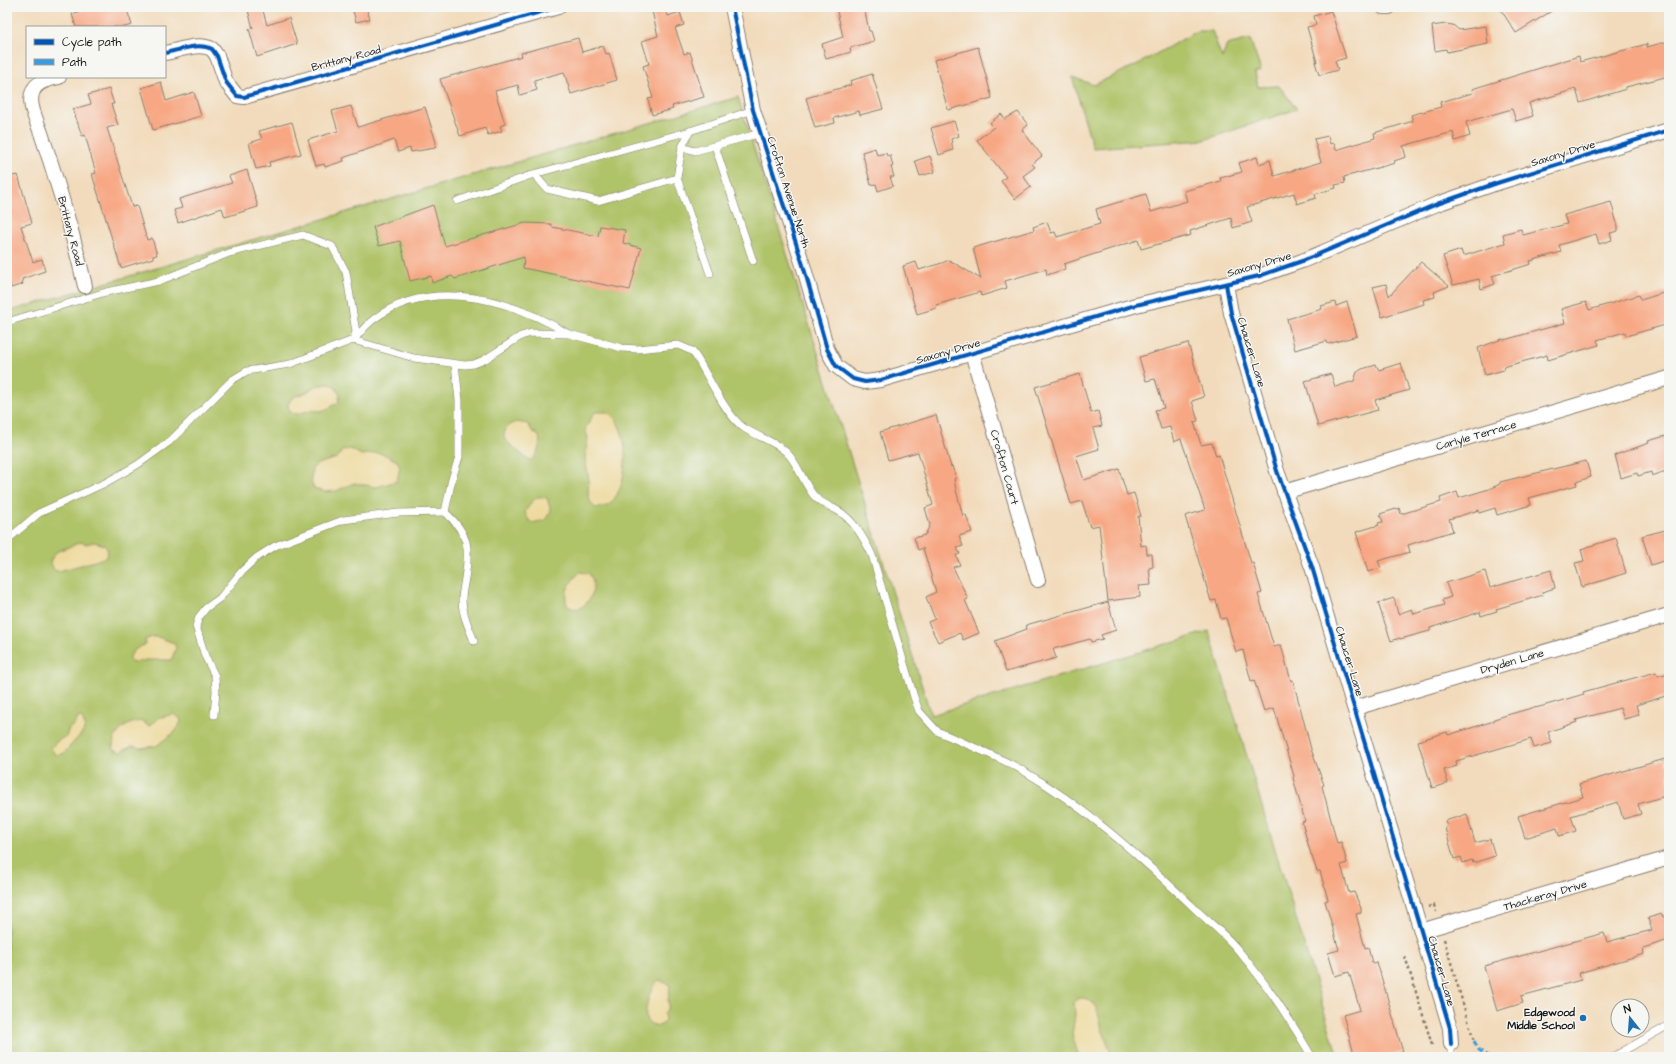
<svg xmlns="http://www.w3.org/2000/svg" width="1676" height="1064" viewBox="0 0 1676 1064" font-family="'Architects Daughter',sans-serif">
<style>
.green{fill:#afc367;stroke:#667042}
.sand{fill:#eeda9e;stroke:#857b5d}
.building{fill:#f7a783}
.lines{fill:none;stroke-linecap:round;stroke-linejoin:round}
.lane-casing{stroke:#877c6c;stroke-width:8}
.street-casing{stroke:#877c6c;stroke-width:16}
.path{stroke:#877c6c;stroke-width:2.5;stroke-dasharray:3 3;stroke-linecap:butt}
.lane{stroke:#fff;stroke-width:7}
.street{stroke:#fff;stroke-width:14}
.quiet{stroke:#3c9bdf;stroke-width:3;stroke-dasharray:6 3;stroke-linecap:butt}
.cycleway-casing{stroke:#f6f6f2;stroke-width:6}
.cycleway{stroke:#0057b8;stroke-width:4}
.poi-dot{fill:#1f6fb2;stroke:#f6f6f2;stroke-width:1.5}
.labels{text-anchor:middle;stroke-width:3;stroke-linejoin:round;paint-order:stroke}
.street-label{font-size:11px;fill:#1c1c1c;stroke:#f6f6f2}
.poi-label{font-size:11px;font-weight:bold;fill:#1c1c1c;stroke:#f6f6f2;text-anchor:end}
</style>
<rect width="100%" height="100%" fill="#f6f6f2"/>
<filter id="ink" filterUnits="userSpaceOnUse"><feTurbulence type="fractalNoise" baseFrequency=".025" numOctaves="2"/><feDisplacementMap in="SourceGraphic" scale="8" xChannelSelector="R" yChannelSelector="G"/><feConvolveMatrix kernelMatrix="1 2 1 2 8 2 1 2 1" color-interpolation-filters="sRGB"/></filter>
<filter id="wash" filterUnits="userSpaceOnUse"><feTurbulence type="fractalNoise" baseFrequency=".012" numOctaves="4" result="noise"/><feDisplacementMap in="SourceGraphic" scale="16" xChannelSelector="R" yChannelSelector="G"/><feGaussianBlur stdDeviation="0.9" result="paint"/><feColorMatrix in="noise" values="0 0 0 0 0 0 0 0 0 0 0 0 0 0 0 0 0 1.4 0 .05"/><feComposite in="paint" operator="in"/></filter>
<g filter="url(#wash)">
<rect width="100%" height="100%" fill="#f2dbbc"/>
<g class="green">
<polygon points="1197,31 1212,31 1222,58 1227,45 1250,39 1261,71 1255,72 1258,87 1279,86 1297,109 1204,140 1093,148 1072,77 1094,85 1140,63"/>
<polygon points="738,97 931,715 1209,631 1338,1057 7,1057 7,312"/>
</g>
<g class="sand">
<path d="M328 384 333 385 340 394 338 403C331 406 327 410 320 411 317 411 314 410 310 410 302 412 289 420 288 404L293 397 307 392 315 386Z"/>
<path d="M595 412H608C631 427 630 485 610 504 607 507 600 507 595 508L590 501 588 493 589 479 585 459 588 438 585 429Z"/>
<path d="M515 422 528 424 532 431 539 436C541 444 538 455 531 460L526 458 505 440 504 435 506 428Z"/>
<polygon points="351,449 361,455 379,453 386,455 397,461 400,466 397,481 376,487 354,483 336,491 326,492 314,489 311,481 312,469 317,464 337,458 343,450"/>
<polygon points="539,497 547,498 551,511 545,520 532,523 528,519 525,512 533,500"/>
<path d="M81 542 86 544 94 542 105 545 108 551 106 557C103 559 64 570 58 571 55 571 55 570 53 568L50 561 56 552Z"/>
<path d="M580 572 588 573C603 587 583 619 567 605 563 592 570 582 580 572Z"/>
<path d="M152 637H158L174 643 176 648 171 660H146L133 663 130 661C129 653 137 647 145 645V640Z"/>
<path d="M173 714 180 718 181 722 175 732 156 746 140 748 132 746 121 752 115 750 113 748C113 732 127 722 142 721L149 726 159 718Z"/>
<path d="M79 717 82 718 85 726 83 732 63 754 56 755 51 749C53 744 60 738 66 737L69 728 74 725Z"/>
<path d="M659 980 670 985 668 1001 669 1007 664 1013 665 1020 663 1024 656 1027 647 1021C643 1011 650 987 659 980Z"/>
<path d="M1078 998C1100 996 1098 1022 1104 1034 1107 1042 1110 1050 1113 1057H1079L1072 1035 1075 1015 1074 1003Z"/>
</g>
<g id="blocks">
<g class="building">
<polygon points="94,7 126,7 132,25 125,27 76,27 72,14"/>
<polygon points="247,7 262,7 267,25 289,18 297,44 257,57 249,29 253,28"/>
<polygon points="352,7 366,7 370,19 356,22"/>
<polygon points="651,7 665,7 668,16 680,12 684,25 675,28 684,54 690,52 704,97 672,106 673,109 652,115 648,99 653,98 643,66 649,64 642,41 658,36"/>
<polygon points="836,7 864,7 869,31 871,31 874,41 850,48 851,52 826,59 822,44 843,37"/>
<polygon points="1499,7 1558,7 1516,33"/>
<polygon points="1331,11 1346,58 1335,61 1338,70 1319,75 1315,62 1317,62 1307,27 1316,25 1314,16"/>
<polygon points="1446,24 1453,25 1459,30 1486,26 1488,44 1447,52 1446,49 1435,51 1432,26"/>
<polygon points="578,38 582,52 603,46 606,54 609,53 617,80 571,94 564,72 534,80 537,90 520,95 518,85 495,91 505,124 500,126 502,131 488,135 485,128 460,136 440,79 522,56 521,53"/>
<polygon points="1669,41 1669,76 1626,87 1626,89 1580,103 1576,89 1529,103 1533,116 1516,121 1512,109 1466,122 1470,136 1455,141 1453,132 1403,146 1406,157 1394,161 1395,163 1344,177 1345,183 1335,185 1336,188 1315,194 1316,198 1297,204 1294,193 1247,207 1252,222 1233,228 1231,218 1190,231 1191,235 1141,249 1138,240 1064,264 1065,269 1047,275 1046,269 1005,281 1007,288 981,296 980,292 936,305 937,308 917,314 903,266 916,262 919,270 942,263 949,260 981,279 973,248 1034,230 1033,227 1047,222 1051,233 1055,232 1057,237 1100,224 1096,209 1146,194 1151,212 1187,201 1184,191 1221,181 1220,178 1242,172 1239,163 1257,157 1259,164 1270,160 1274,176 1321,162 1314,139 1328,136 1330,144 1334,143 1336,150 1375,138 1374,133 1413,121 1411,115 1441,107 1440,102 1473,93 1472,89 1579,56 1580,62 1647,44 1647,47"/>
<polygon points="978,47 992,98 948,110 934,60"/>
<polygon points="872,74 883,109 860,115 859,111 834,118 835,123 815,128 806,98 851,85 850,81"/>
<polygon points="161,82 166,101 194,92 201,116 153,130 141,88"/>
<polygon points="109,89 114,104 111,104 118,125 107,128 132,207 137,206 147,240 152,238 157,255 153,256 153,258 121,268 92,174 96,173 85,135 82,136 73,109 91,104 88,95"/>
<polygon points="351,106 358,127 425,107 436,142 435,148 411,152 410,148 398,152 394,140 343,158 344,161 325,167 324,164 316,166 308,140 338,131 332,111"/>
<polygon points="1018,112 1028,125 1022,130 1042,156 1032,164 1035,167 1023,176 1031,187 1015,199 1001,181 1006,177 977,140 994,127 990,123 1001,114 1005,119"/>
<polygon points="954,121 959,136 951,139 953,150 939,155 931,128"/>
<polygon points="292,122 301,154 269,162 270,166 256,169 249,143 262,139 259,131"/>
<polygon points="875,148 877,155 886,153 887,156 890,155 893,166 891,167 894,177 890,177 893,186 878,191 876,184 871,185 862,152"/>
<polygon points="930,156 935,172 920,176 915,161"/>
<polygon points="247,170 258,207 225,217 222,208 178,223 174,210 182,208 179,199 232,183 229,176"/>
<polygon points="18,175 32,223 21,226 33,262 42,259 45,271 22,279 23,284 11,288 7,274 7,177"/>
<polygon points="1611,202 1618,227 1618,231 1610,233 1612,240 1599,244 1596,234 1559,245 1561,252 1530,261 1531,264 1492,276 1495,284 1481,289 1479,279 1453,285 1443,256 1461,250 1463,256 1505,243 1503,234 1521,229 1523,235 1567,224 1564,215"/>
<polygon points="433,205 445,246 525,223 551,224 552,227 598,236 600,226 625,230 623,243 641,248 630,290 523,268 524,257 455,279 452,276 432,283 431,276 410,281 400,241 379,246 373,227"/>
<polygon points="1421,262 1449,286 1434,292 1435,297 1423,300 1424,304 1382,317 1373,287 1386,284 1389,296"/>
<polygon points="1669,291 1669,324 1626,336 1625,332 1597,340 1599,345 1548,360 1547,355 1503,367 1504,370 1485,375 1478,348 1502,339 1504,340 1565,323 1561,309 1586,302 1589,310 1639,295 1641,300"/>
<polygon points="1335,302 1336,306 1347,302 1357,336 1328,344 1327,341 1295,350 1287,319 1322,309 1321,306"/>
<polygon points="1188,343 1204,397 1192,401 1198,421 1194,422 1201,445 1212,443 1216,456 1219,455 1251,563 1253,563 1262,593 1258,594 1274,647 1281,645 1291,681 1293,680 1311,749 1324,785 1322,786 1337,843 1341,842 1347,863 1341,865 1349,893 1354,892 1361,908 1361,913 1356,914 1365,948 1368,947 1372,963 1377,962 1403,1052 1384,1057 1355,1057 1343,1015 1360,1010 1349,972 1335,976 1328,953 1339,950 1325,901 1328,900 1320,871 1317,871 1309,848 1302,822 1305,821 1293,778 1294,776 1274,708 1264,711 1254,680 1251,681 1243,650 1236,652 1226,618 1221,619 1216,600 1211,601 1185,516 1205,510 1181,439 1174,442 1170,427 1161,429 1155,410 1164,408 1155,379 1146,381 1139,357"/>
<polygon points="1401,363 1409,390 1375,400 1378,410 1318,426 1305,381 1331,374 1335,387 1354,381 1357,372 1362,369 1376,365 1379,370"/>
<polygon points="1080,374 1091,413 1098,411 1102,426 1093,428 1099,449 1076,456 1084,480 1119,469 1127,495 1134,493 1141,516 1138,516 1141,546 1146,545 1147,554 1152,554 1153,567 1149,568 1151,585 1139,586 1140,597 1108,601 1099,525 1090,527 1082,501 1071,504 1035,387"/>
<polygon points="936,415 951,467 952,466 956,478 954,479 956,490 963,516 966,515 972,532 959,536 963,546 957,548 960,554 956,555 960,565 953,567 968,599 965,600 979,633 963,640 960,633 938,642 928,622 935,619 926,597 936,592 923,548 918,550 914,538 925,535 930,525 925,508 933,505 918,452 888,460 880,432"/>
<polygon points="1669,435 1669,470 1652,476 1651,472 1638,476 1637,473 1621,478 1615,455 1649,443 1648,441"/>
<polygon points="1586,461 1591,477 1576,482 1577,485 1529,498 1531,505 1497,515 1495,508 1479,513 1479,510 1449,519 1453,531 1408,545 1410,552 1378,561 1381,568 1368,572 1356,532 1379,525 1378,523 1383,522 1380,514 1399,508 1401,514 1441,502 1440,498 1457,492 1459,498 1489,489 1500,484 1500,482"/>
<polygon points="1669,529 1669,559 1651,565 1642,536"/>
<polygon points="1616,538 1626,573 1582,587 1575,563 1584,561 1581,549"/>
<polygon points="1551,570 1555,588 1542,592 1543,595 1496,609 1497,611 1481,616 1480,612 1430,628 1430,631 1400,639 1400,638 1391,641 1378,603 1394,598 1398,614 1412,609 1414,614 1444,605 1442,600 1451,597 1446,583 1485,571 1490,588"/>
<polygon points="1108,602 1116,630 1101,635 1103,639 1091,642 1090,639 1053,649 1056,658 1006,672 995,641 1027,629 1026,625"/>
<polygon points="1656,672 1658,676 1669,673 1669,695 1636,705 1639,715 1624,719 1620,708 1576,720 1577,722 1548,732 1552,743 1534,748 1531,739 1456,761 1457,766 1444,770 1448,783 1432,788 1418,741 1447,732 1448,735 1494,721 1494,719 1507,715 1535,707 1535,708 1543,706 1584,694 1583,692"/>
<polygon points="1665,759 1667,765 1669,764 1669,795 1638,804 1641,814 1623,819 1618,802 1571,816 1576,831 1559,836 1557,828 1525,838 1518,816 1583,797 1579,784"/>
<polygon points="1467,814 1475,843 1490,839 1495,856 1473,863 1472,860 1463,863 1461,857 1454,859 1445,828 1447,827 1445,821"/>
<polygon points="1662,914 1663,917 1669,915 1669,940 1643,948 1644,954 1579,973 1581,980 1521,996 1523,1003 1497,1011 1484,966 1604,933 1607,942 1652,930 1648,918"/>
</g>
</g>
</g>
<g filter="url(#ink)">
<use href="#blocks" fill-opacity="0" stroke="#877c6c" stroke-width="1"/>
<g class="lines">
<defs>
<g id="lane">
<polyline points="690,131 682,147 677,178 710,274"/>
<polyline points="715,146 753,261"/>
<polyline points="682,147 695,151 761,133"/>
<polyline points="534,174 547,189 598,201 677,178"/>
<polyline points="457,201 534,174 690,131 753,110"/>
<path d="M7 322 106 292 159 281 229 253 303 235 332 246 346 272 356 332 353 340C360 333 367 324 374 319 432 276 512 300 567 333"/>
<path d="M445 512C469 534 470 547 465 578 464 585 462 593 462 600 462 614 469 628 474 641"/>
<path d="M7 540 39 513 105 483 137 465 169 442 232 380 247 371 290 364 353 340 414 358 465 365 474 364 484 360 521 336 531 333 569 334 622 348 637 349 678 345 692 351 697 358C708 376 727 417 744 428 758 437 774 441 786 452 798 462 804 486 816 498 823 504 832 507 840 512 854 521 865 540 872 555L914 697 919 711 937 731C965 744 995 755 1022 770 1084 806 1138 855 1190 904 1205 919 1224 933 1238 950 1266 983 1290 1019 1312 1057"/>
<polyline points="214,715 216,691 215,676 205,656 196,626 199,617 206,608 220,598 242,571 256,558 275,546 343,520 398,513 445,512 452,479 459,457 459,400 455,364"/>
<polyline points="1451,1044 1451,1057"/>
<polyline points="1613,1057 1669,1025"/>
</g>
<g id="street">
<polyline points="732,7 753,110 803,265 827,349 836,366 853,379 865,382 881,380 1136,305 1259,276 1302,261 1437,204 1497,183 1669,130"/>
<polyline points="1383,7 1389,7"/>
<path d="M165 53C180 50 199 42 212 49L217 56 226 82 237 96 244 97 558 7"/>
<path d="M59 77C50 79 37 81 33 91 27 103 37 121 41 133 58 183 73 234 85 286"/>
<polyline points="1226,284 1231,313 1277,471 1312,567 1450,1028 1451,1044"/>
<polyline points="972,353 1038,580"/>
<polyline points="1284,492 1669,378"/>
<polyline points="1355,708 1669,615"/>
<polyline points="1421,931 1669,858"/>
</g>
</defs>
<use href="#lane" class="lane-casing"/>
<use href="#street" class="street-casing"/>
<g class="path">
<polyline points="1428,907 1434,905 1436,912"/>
<polyline points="1444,939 1474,1041"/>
<polyline points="1405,956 1432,1045"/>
</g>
<use href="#lane" class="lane"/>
<use href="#street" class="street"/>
<polyline class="quiet" points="1474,1041 1479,1050 1490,1057"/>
<defs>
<g id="cycleway">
<polyline points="732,7 753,110 803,265 827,349 836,366 853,379 865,382 881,380 1136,305 1259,276 1302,261 1437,204 1497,183 1669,130"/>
<path d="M165 53C180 50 199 42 212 49L217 56 226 82 237 96 244 97 558 7"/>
<polyline points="1226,284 1231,313 1277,471 1312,567 1450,1028 1451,1044"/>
</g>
</defs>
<use href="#cycleway" class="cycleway-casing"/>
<use href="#cycleway" class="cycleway"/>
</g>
</g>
<circle class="poi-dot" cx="1583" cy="1018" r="4"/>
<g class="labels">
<g class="street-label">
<text transform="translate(346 58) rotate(-15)" y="4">Brittany Road</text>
<text transform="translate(1563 153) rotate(-17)" y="4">Saxony Drive</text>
<text transform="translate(789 192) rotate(72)" y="4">Crofton Avenue North</text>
<text transform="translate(71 231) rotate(75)" y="4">Brittany Road</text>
<text transform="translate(1259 264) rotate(-16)" y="4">Saxony Drive</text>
<text transform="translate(948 351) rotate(-16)" y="4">Saxony Drive</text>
<text transform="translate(1252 352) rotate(73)" y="4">Chaucer Lane</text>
<text transform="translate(1476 435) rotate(-16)" y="4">Carlyle Terrace</text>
<text transform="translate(1005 467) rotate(74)" y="4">Crofton Court</text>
<text transform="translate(1350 661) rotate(73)" y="4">Chaucer Lane</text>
<text transform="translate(1512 661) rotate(-16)" y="4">Dryden Lane</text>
<text transform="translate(1545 895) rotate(-16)" y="4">Thackeray Drive</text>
<text transform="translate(1442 971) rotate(74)" y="4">Chaucer Lane</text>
</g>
<g class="poi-label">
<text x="1575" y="1016">Edgewood<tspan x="1575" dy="13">Middle School</tspan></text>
</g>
</g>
<rect width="1676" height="1064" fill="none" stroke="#f6f6f2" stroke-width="24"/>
<rect x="26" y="26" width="140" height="52" fill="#f6f6f2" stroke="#9f9f9c"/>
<rect x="34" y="39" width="20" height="6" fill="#0057b8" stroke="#9f9f9c"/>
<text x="62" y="46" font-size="12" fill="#1c1c1c">Cycle path</text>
<rect x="34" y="59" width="20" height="6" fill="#3c9bdf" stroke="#9f9f9c"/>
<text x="62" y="66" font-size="12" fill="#1c1c1c">Path</text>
<g transform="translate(1630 1018) rotate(343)"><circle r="19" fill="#f6f6f2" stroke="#9f9f9c"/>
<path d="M0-3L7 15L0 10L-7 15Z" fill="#1f6fb2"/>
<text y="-6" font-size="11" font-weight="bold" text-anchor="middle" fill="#1c1c1c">N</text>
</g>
</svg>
